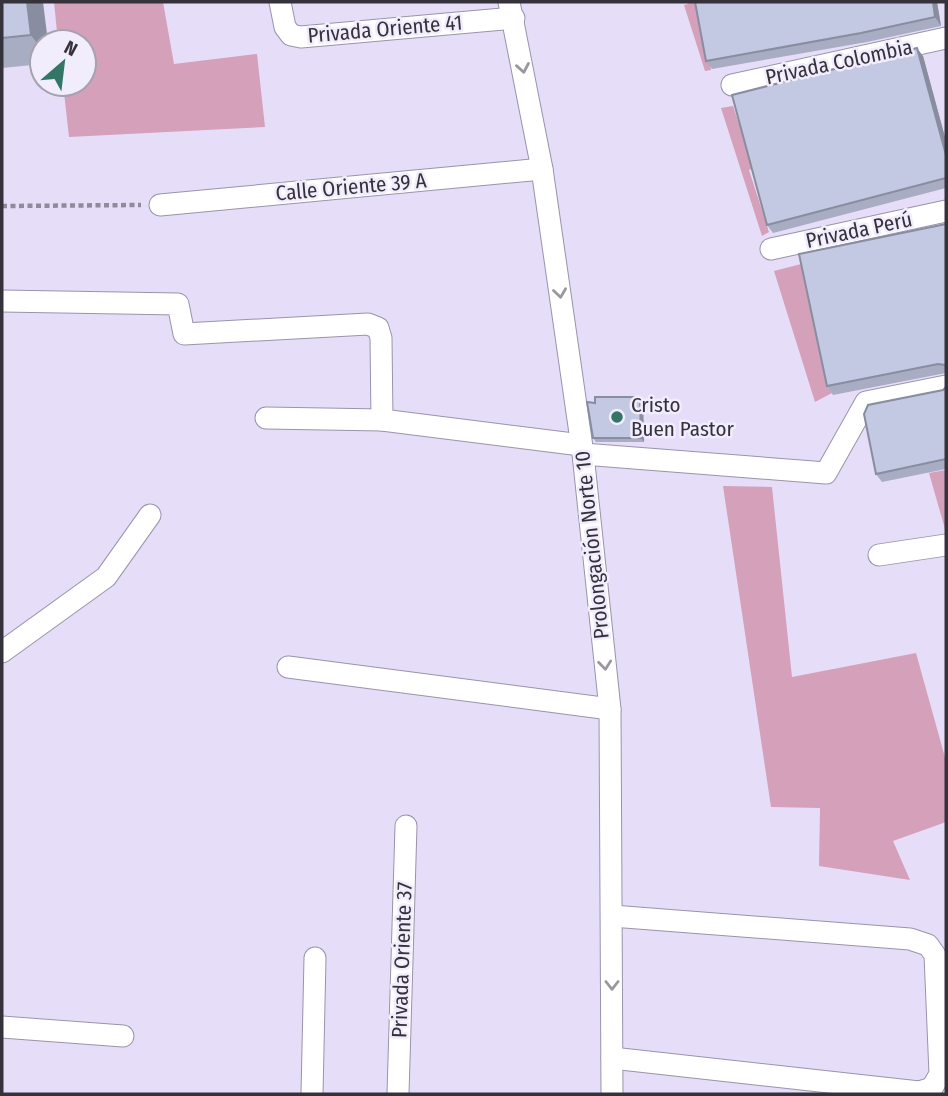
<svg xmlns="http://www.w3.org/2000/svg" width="948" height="1096" viewBox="0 0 948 1096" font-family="'Fira Sans Condensed',sans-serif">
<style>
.green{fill:#d5a0ba}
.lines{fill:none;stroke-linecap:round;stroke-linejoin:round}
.minor-casing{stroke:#9a93ab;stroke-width:23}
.path{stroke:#8f8a9c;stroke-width:4.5;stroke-dasharray:5 3.5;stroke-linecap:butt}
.minor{stroke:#fff;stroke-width:21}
.wall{fill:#a8adc3}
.shaded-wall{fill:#888d9f}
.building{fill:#c3c9e3;stroke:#888d9f;stroke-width:2}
.oneway{stroke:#9a989e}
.poi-dot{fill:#337668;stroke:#f2edfd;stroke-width:2.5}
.labels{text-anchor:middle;stroke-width:5;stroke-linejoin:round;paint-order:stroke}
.street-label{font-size:21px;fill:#35323c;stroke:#f2edfd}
.poi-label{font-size:21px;fill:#35323c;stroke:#f2edfd;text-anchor:start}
</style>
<rect width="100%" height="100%" fill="#e6def8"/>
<g class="green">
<polygon points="54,2 163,2 174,64 257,54 265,127 69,137 63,84 84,84 84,42 58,42"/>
<polygon points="687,2 704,2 699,3 711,70 705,71 684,5 688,4"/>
<polygon points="733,106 754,168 749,170 769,232 762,236 721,108"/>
<polygon points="805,263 832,393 815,402 774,271"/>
<polygon points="946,470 946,529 945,529 929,473"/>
<polygon points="723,486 772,487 792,677 916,653 946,761 946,822 893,841 910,880 819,866 820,808 771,807"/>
</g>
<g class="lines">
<defs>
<g id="minor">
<polyline points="280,2 285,27 291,35 301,37 514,18"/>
<polyline points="509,2 542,169 583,454 610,709 612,1094"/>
<polyline points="732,85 946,38"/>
<polyline points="160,205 542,169"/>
<polyline points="771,249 946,211"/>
<polyline points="2,301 178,304 184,334 368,324 378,328 381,338 382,420"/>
<polyline points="266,418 382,420 581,445"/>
<polyline points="583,454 826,473 866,402 946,386"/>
<polyline points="879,555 946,545"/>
<polyline points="2,652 106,577 150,515"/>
<polyline points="288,667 610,709"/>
<polyline points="2,1027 123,1036"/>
<polyline points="612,1058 919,1092 932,1088 940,1074 935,955 928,945 910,939 612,916"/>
<polyline points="312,1094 315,958"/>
<polyline points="398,1094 406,826"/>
</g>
</defs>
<use href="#minor" class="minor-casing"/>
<polyline class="path" points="2,206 141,205"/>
<use href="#minor" class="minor"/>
</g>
<g class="wall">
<polygon points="2,2 42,42 42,64 2,68"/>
<polygon points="937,2 941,26 867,42 712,69 706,61"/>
<polygon points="923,56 946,141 946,188 773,233 767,225"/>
<polygon points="946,224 946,373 833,395 827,386"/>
<polygon points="946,387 946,469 882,482 876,474"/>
<polygon points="643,402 644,442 596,442 593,438"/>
</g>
<g class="shaded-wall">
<polygon points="27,2 43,2 48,42 42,42 42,50 31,35"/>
<polygon points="933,2 937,2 941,26 935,17"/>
<polygon points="917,48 923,56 946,141 946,155"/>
<polygon points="640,397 643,402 644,442 641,438"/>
</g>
<g class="building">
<polygon points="2,2 27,2 31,35 2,38"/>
<polygon points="695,2 933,2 935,17 861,33 706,61"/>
<polygon points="917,48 946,155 946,178 767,225 732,95"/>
<polygon points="946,224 946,367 945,365 938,364 827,386 799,254"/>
<polygon points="946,387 946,459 876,474 864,414 868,405 943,390"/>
<polygon points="595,397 640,397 641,438 593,438 587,402 595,403"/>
</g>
<defs><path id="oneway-chevron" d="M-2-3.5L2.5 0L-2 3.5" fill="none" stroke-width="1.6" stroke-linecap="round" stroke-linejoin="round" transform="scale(1.75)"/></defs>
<g class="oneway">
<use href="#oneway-chevron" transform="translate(523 68) rotate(80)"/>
<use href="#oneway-chevron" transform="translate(560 293) rotate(82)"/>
<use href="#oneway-chevron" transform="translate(605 665) rotate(84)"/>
<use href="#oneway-chevron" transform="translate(612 985) rotate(90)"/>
</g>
<circle class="poi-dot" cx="617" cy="417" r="7"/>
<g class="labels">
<g class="street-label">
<text transform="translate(385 29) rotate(-5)" y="7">Privada Oriente 41</text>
<text transform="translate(839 62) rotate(-12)" y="7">Privada Colombia</text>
<text transform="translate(351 187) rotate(-5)" y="7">Calle Oriente 39 A</text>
<text transform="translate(859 230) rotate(-12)" y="7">Privada Perú</text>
<text transform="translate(592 545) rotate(-96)" y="7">Prolongación Norte 10</text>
<text transform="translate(402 960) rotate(-88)" y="7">Privada Oriente 37</text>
</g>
<g class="poi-label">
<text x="631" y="412">Cristo<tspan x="631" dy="24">Buen Pastor</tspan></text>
</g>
</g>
<rect width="948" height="1096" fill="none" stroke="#35323c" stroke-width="7"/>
<g transform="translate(63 63) rotate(28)"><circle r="33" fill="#f2edfd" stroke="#a6a2b0" stroke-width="2"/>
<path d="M0-5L12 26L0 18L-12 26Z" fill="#337668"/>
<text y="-10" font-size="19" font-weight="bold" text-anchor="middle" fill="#35323c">N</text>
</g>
</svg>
